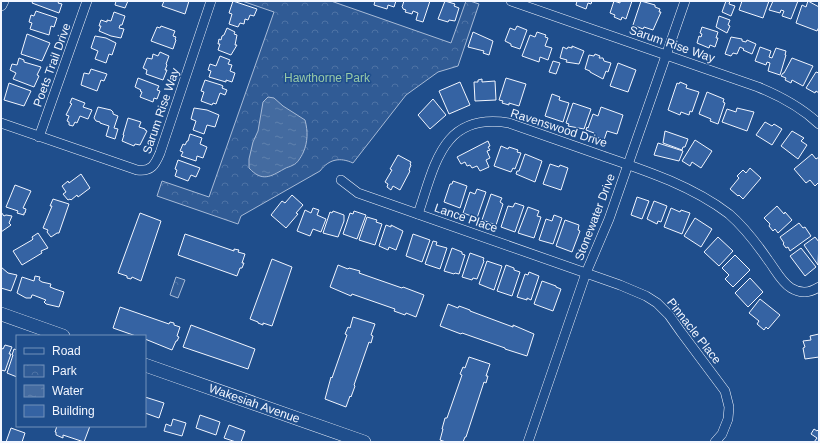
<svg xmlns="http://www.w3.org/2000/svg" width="820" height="443" viewBox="0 0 820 443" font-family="Helvetica,sans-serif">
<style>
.park{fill:url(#park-crowns);stroke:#a8bbd7}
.water{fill:url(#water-ripples);stroke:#a8bbd7}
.building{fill:#3563a3;stroke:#f2f6ff}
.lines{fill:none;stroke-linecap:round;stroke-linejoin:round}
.minor-casing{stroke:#f2f6ff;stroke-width:10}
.tertiary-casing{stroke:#f2f6ff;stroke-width:12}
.secondary-casing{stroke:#f2f6ff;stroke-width:14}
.minor{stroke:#1f4e8c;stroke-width:9}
.tertiary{stroke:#1f4e8c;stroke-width:11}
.secondary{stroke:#1f4e8c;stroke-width:13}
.labels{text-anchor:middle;stroke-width:3;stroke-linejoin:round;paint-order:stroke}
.street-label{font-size:12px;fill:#f2f6ff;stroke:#1f4e8c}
.park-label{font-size:12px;fill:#97c8a6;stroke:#1f4e8c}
</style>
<defs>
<pattern id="park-crowns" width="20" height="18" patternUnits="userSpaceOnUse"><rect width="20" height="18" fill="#305b95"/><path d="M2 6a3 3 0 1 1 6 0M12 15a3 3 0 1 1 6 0" fill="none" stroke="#4e73a5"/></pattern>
<pattern id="water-ripples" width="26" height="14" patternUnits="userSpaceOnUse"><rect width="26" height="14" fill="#446ba0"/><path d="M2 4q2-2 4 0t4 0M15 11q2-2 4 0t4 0" fill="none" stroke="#5f81ae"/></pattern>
</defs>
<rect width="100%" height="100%" fill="#1f4e8c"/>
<g class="park">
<path d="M242 1H331L451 43 466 1H470L479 4 458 66 438 72 406 95 353 163C340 157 329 159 320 171L241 216 238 224 157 196 162 181 209 197 274 12Z"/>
<polygon points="176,277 185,280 178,298 170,295"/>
</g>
<path class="water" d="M268 97 274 98 283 106 305 120C308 131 308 142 303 153 301 157 297 164 293 165 290 167 287 167 284 169 270 177 262 182 249 168V159L253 142 258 131 263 102Z"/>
<g class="building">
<polygon points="33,1 59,1 58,3 62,4 59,13 32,3"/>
<polygon points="116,1 128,1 125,8 115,5"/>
<polygon points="164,1 189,1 185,14 162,6"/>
<polygon points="233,1 257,9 254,16 250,15 248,20 245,19 244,24 240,23 238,27 229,24 232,14 229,13"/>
<polygon points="375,1 396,1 394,7 388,5 387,9 374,5"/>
<polygon points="404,1 430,1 423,22 416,20 418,13 413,11 412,14 405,12 406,10 403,9 403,8 402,7"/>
<polygon points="445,1 455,4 454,6 459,8 455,21 449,20 448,22 438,19"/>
<polygon points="577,1 592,1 591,4 588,3 586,9 576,5"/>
<polygon points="614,1 620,3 620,1 632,1 626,19 622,17 621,20 614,17 615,15 610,13"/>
<polygon points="641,1 655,5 655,7 660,9 659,12 661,12 653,30 644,27 643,29 633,25"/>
<polygon points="726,1 730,1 729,4 735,6 731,16 722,12"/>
<polygon points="742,1 769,1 763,18 739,10"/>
<polygon points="773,1 798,1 791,19 782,16 784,11 781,10 780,13 769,10"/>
<polygon points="808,1 819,7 819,27 817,31 796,23 802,5 806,7"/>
<polygon points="36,11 57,18 54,27 51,26 49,35 30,29 32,23 29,22 31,15 34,16"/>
<polygon points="114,12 125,16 122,25 120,25 119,28 124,29 121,38 111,36 99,31 101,26 99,26 101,20 107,22 107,20 111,21"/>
<polygon points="719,16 730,20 728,25 730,26 727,33 716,27"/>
<polygon points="161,26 175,31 173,36 176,37 175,39 176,40 173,49 151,41 157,27 160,28"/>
<polygon points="517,26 527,30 520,49 511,46 511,44 505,41 510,28 515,30"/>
<polygon points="702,27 718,32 716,38 718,38 715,47 710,45 709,48 697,43 699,36 701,37 702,34 700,33"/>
<polygon points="227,28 235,32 234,34 237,35 235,45 237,45 231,55 218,50 220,44 218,44 219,39 221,40 222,36 224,35"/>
<polygon points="473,32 493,41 489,55 483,53 484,51 468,47"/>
<polygon points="537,32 546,35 545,37 548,38 545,46 552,48 548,60 540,57 539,62 522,56 530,35 535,37"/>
<polygon points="27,34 50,43 42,61 21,54"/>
<polygon points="95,36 106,38 116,43 112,55 109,54 106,63 95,59 98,51 91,48"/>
<polygon points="731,37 742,39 742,41 746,42 747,40 756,44 752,54 743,50 744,49 740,47 737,54 733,53 731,56 725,54"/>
<polygon points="572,46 584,51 579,64 566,62 567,60 560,58 563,47 567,49 568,47 572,48"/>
<polygon points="760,47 771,51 769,57 772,58 776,48 786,51 785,55 786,55 780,75 768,71 770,63 767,62 766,65 755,61"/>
<polygon points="160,52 169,56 166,64 167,65 165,70 167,70 163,80 146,74 147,70 143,68 147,58 152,59 153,54 158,56"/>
<polygon points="595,54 600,56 599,58 603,58 604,61 611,63 608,72 606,71 603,79 590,72 590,71 585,69 589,55 594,56"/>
<polygon points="220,56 230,60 228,64 232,65 230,71 235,73 232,82 226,80 226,82 209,77 211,71 208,70 210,64 216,66"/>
<polygon points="19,58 24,60 24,62 41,67 37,75 39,76 34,87 13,79 16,73 10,70 12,64 17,65"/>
<polygon points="792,58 813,66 803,86 792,80 791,83 785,80 786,78 781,76 783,73 784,73"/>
<polygon points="553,61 560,63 556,74 549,72"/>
<polygon points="618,63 636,70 628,92 610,86"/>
<polygon points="91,69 107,74 104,81 101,80 97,91 81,85 84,73 89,74"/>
<polygon points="816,72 819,73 819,93 816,91 815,93 806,88"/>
<polygon points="138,78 159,86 157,90 160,91 157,99 154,98 153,102 140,97 142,92 140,91 141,90 135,87"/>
<polygon points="506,78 526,84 519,106 509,103 509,105 502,103 503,101 499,100"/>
<polygon points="482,79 482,82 495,81 496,100 475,101 474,82 478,82 478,80"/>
<polygon points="205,80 221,85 223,86 222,88 227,90 225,95 220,93 216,104 213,103 212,105 201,101 204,92 201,91"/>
<polygon points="460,82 470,105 449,114 439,91"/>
<polygon points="680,82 687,85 686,88 699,92 692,112 690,111 689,115 681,112 680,115 668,110 677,83 679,84"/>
<polygon points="9,83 31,91 24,106 4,100"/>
<polygon points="707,92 724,99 723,102 725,103 718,124 710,121 711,119 699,114"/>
<polygon points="552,94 560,97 559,100 569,103 563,122 545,116"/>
<polygon points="72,98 85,103 83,107 92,110 88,119 80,116 77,123 75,122 73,126 69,125 69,122 67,121 69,116 66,115 71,105 72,104 70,103"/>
<polygon points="433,99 446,115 430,129 418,115"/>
<polygon points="573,103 591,109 584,129 568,126 569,124 566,123"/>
<polygon points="98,107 111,110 113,112 113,114 118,116 114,128 118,129 115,139 106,136 109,126 100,123 100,122 96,121 94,118"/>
<polygon points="601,107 623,115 617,134 607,131 604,140 596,137 594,135 594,133 586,130 587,127 588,128 593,114 598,116"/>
<polygon points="194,108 207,110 219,115 215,127 207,125 204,134 193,130 196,121 191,119"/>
<polygon points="737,108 754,112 747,131 722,122 727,109 736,112"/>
<polygon points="128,118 141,122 139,127 145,129 145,130 147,131 140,145 135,144 134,146 122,141 124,135 123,135"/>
<polygon points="765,122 772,126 774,124 782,129 772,145 756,135"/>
<polygon points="665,131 688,139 685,147 683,147 682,150 663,143"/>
<polygon points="792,131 804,138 801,141 807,145 798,159 781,146"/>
<polygon points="190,134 202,138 200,144 207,147 203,158 197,156 196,161 181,156 183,152 180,151 183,144 185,145 187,141 188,141"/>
<polygon points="695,140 712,151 701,168 692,162 690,166 682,161"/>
<polygon points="488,141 490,146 488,147 490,150 487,151 490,158 486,160 489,167 480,171 477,166 472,168 470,165 467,166 465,162 461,164 457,157"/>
<polygon points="658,143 683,151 679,161 654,155"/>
<polygon points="501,146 508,149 509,147 518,150 517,152 521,153 515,169 513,168 511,172 494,166"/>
<polygon points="525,154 542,161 535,182 516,174 517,171 519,171"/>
<polygon points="812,154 816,159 819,157 819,182 815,186 810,180 806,183 794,169"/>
<polygon points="398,155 411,162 410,164 411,165 409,170 410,171 400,190 393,186 391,190 387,187 388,184 385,182 392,170 390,169"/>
<polygon points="178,160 200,168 196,177 191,175 188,181 175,176 177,170 175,169"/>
<polygon points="550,164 559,167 560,165 568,168 561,190 543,184"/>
<polygon points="750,168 761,178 743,199 739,195 738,196 730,189 739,178 737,176 743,170 746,173"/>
<polygon points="81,174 90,188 78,197 77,195 71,200 70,199 68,200 63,194 66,192 62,186 68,181 69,183"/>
<polygon points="453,181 467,186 460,208 444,202 450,184 452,184"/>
<polygon points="15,185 31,191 23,208 26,209 25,213 24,213 24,215 17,213 18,211 6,207"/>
<polygon points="477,189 486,192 477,218 463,213 470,192 475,194"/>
<polygon points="491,194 502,198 500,202 503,204 496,225 482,220"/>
<polygon points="292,195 303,205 296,213 298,214 286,228 271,215 282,201 285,203"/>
<polygon points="637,197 649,201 642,219 631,215"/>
<polygon points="53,199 69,204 59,233 57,233 51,237 47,232 48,230 43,228 52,206 50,206"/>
<polygon points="654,201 667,206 661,222 658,221 657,224 647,219"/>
<polygon points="515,203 524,206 515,232 501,227 508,206 513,207"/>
<polygon points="777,206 784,214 785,212 792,220 778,233 775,229 773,231 769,226 770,224 764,218"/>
<polygon points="528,207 539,211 537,216 541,217 534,238 518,233"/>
<polygon points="313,208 319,210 317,215 326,219 321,232 313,229 310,236 297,231 305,210 311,213"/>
<polygon points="671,208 680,212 681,210 690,213 682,234 664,227"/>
<polygon points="333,211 344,215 344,221 338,237 323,233 330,212 332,213"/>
<polygon points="354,211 366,215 357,239 343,234 350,213 353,214"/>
<polygon points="1,212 4,216 6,215 12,216 9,223 11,225 1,232"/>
<polygon points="140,213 161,221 141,281 132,277 131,279 127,278 127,276 118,273"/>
<polygon points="554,215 562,218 553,244 539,240 546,219 552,221"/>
<polygon points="367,217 377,220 376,222 382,224 375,245 359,240"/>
<polygon points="695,218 712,229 701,247 684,236"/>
<polygon points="565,220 579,225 578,230 580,231 572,252 556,246"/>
<polygon points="799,223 803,228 805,227 811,236 790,251 788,247 786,248 783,244 784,243 780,237"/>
<polygon points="386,225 391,227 391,225 403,231 396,250 389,247 388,250 379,246"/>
<polygon points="38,233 48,248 41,251 42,253 22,265 13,251 32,240 33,239 32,237"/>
<polygon points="185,234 234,251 234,249 239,250 238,252 245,254 242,263 244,263 242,268 240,268 237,276 178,255"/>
<polygon points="413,234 430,240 422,262 406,256"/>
<polygon points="718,237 733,251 719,266 704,252"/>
<polygon points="815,237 819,242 818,265 804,245"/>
<polygon points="433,241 437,242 436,245 447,248 440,269 425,264"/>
<polygon points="452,248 462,252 462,254 465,255 459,274 455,273 454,274 444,271"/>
<polygon points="801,248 816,267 805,276 790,256"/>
<polygon points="470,253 484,258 483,260 484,261 477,279 473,278 472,280 462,277"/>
<polygon points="735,255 750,270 733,287 725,279 729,275 722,268"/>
<polygon points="272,259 292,267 272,326 263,323 263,325 258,323 258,322 250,319"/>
<polygon points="487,261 502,266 494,290 479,284"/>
<polygon points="338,265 348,269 349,268 360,271 359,273 402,288 403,287 424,295 416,317 406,313 405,315 394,311 395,309 352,294 351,296 330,287"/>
<polygon points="506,265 514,268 514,270 520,272 512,296 497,291"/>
<polygon points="1,267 8,273 17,275 11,291 1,288"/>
<polygon points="529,272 539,276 531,300 527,298 527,300 517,297 525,274 528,275"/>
<polygon points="35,276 40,277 39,280 42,282 51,284 50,287 55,289 64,292 59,307 46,304 44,302 46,300 33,295 32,295 31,298 26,298 17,293 22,277 34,281"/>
<polygon points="750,278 763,292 748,307 735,293"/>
<polygon points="542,281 556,286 556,287 561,289 553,311 534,304"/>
<polygon points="760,299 780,315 768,329 766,327 764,330 757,324 759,321 749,313"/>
<polygon points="448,304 458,308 459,306 470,310 470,311 513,327 513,325 534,334 527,356 505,349 505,348 462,333 461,334 440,326"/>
<polygon points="120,307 169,324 170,322 174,323 174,325 180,327 177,336 179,337 177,341 176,341 172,350 145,339 145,336 136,336 113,328"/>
<polygon points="353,317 375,324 371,335 373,336 371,343 369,342 354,385 355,386 351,397 350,396 346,407 325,399 331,377 332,378 347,335 345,334 348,327 350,328"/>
<polygon points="191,325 255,349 248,369 183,347"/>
<polygon points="819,334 819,357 805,359 803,348 805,347 803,341 811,340 810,336"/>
<polygon points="5,345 12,347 9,354 11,354 5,371 1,370 1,348 3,349"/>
<polygon points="14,349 17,350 17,377 7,373 13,355 12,355"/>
<polygon points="469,357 490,364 486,376 488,376 486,383 484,382 466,437 465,437 463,442 446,442 440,440 443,429 442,429 445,418 447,418 462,375 460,374 463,367 465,368"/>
<polygon points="145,397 164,403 159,418 145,413"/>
<polygon points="200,415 220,422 216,435 196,428"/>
<polygon points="173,419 186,423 182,436 164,431 166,424 171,426"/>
<polygon points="229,425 245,431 241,442 236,442 224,438"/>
<polygon points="57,426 90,426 84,442 63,435 63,438 56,435 56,432 55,432"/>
<polygon points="11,428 25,433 22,442 6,442"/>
<polygon points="814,429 817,431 819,429 819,442 814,442 817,438 811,434"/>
</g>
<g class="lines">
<defs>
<g id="minor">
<path d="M511 1 758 87C780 96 801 107 819 124"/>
<path d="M1 123 137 170C151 172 155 165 160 153L211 1"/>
<polyline points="39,137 87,1"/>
<polyline points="341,180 358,193 620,285 646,296 657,303 669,315 681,332 725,391 729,407 728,419 722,434 715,442"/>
<path d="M418 214C435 165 442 112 509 123 540 134 572 145 603 156 647 171 692 186 729 214 744 227 757 244 768 260 775 269 781 282 791 288 801 294 809 293 819 287"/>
<polyline points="528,442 586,273 609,219 685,1"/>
</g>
<polyline id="tertiary" points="1,5 3,1"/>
<g id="secondary">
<polyline points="1,314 63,336"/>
<path id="s1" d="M145 365 364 442"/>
</g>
</defs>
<use href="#minor" class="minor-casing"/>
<use href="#tertiary" class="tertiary-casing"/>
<use href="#secondary" class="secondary-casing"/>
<use href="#minor" class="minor"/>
<use href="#tertiary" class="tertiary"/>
<use href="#secondary" class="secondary"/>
</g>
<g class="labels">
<g class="street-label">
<text transform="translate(672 44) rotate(19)" y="4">Sarum Rise Way</text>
<text transform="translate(52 65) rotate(-70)" y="4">Poets Trail Drive</text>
<text transform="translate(161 111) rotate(-71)" y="4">Sarum Rise Way</text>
<text transform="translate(559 128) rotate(18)" y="4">Ravenswood Drive</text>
<text transform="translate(595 217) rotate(-69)" y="4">Stonewater Drive</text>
<text transform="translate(466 218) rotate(19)" y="4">Lance Place</text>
<text transform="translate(694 331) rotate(52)" y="4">Pinnacle Place</text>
<text dy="4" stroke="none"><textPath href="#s1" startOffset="116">Wakesiah Avenue</textPath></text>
</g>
<g class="park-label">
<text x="327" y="82">Hawthorne Park</text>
</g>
</g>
<rect width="820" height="443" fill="none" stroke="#f2f6ff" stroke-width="4"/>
<rect x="16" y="335" width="130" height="92" fill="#1f4e8c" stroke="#7391ba"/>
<rect x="24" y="348" width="20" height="6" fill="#1f4e8c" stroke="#7391ba"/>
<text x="52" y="355" font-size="12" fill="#f2f6ff">Road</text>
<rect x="24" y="365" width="20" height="12" fill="url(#park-crowns)" stroke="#7391ba"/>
<text x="52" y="375" font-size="12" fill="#f2f6ff">Park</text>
<rect x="24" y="385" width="20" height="12" fill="url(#water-ripples)" stroke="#7391ba"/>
<text x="52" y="395" font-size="12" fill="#f2f6ff">Water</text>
<rect x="24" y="405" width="20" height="12" fill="#3563a3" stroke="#7391ba"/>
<text x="52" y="415" font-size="12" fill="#f2f6ff">Building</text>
</svg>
